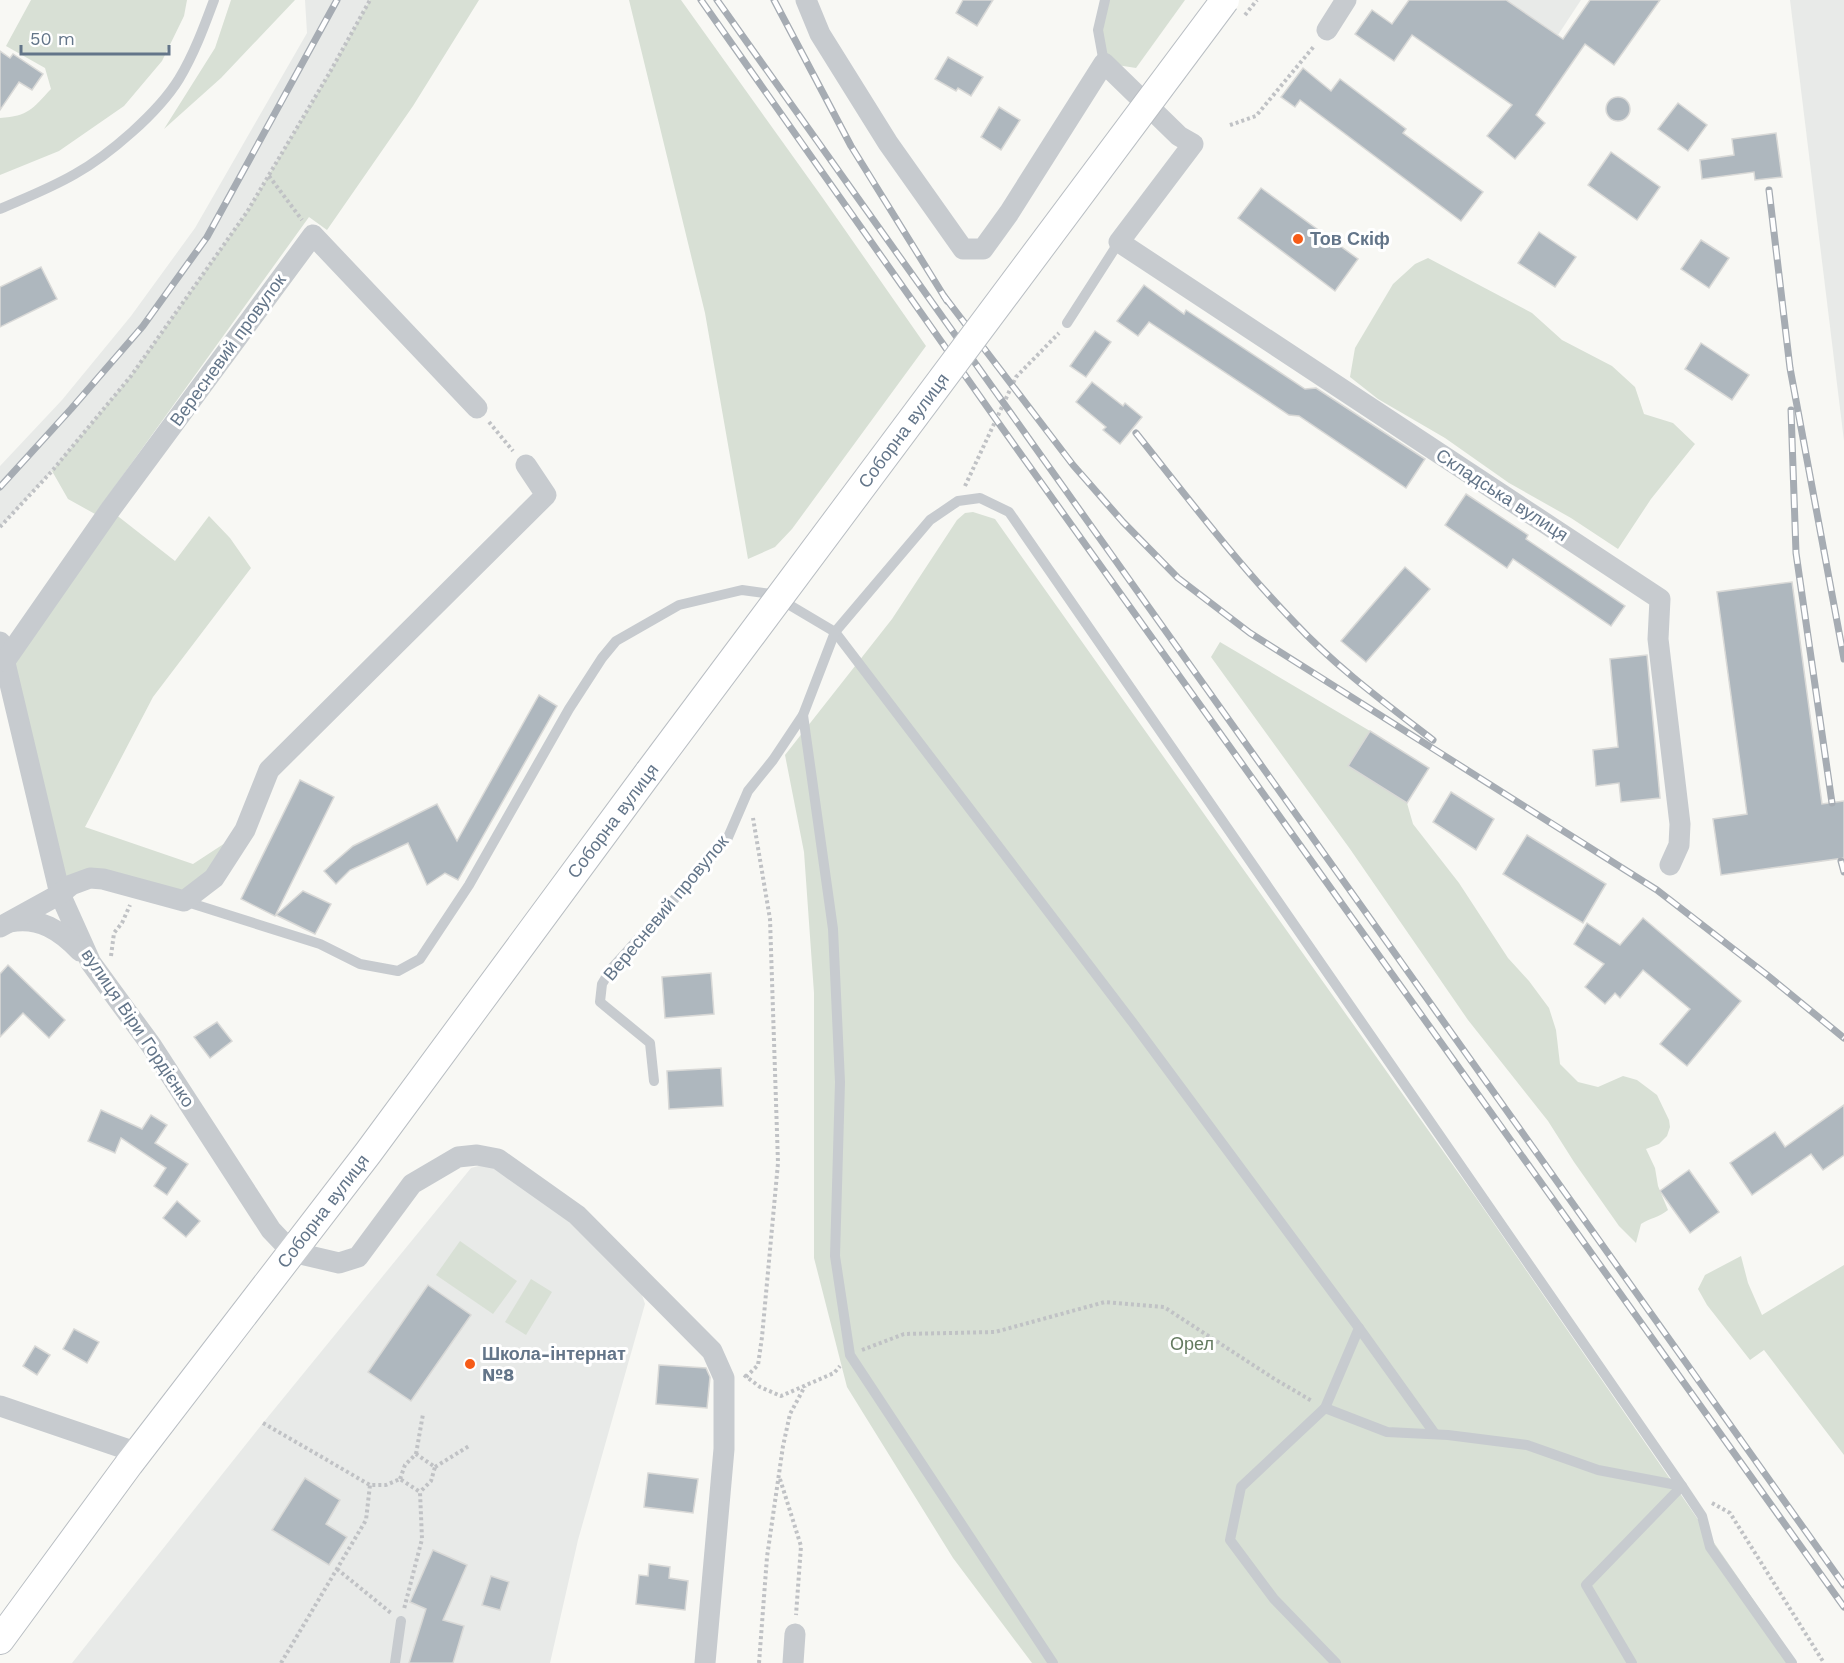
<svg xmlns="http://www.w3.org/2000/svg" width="1844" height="1663" viewBox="0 0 1844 1663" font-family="'Work Sans',sans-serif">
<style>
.built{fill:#e8eae8}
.green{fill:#d8e0d5}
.building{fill:#aeb7be;stroke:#d9d9d7;stroke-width:1.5}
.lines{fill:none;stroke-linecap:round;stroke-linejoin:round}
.secondary-casing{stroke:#b9bec3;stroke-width:30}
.path{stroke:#c0c2c5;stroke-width:4;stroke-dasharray:3 3;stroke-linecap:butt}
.lane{stroke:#c7cbcf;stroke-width:10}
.street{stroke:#c7cbcf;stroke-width:21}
.secondary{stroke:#fff;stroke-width:28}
.rail-casing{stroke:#a6acb3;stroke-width:7}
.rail{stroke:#fff;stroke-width:4.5;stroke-dasharray:14;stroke-linecap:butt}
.secondary-bridge-casing{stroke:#b9bec3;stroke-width:30;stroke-linecap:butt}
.secondary-bridge{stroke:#fff;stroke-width:28}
.poi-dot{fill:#f65b17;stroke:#fff;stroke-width:2}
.labels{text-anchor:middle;stroke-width:6;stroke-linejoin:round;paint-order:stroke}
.poi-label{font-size:18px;font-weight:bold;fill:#637589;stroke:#fff;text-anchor:start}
.street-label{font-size:18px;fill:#637589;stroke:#fff}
.park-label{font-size:18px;fill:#637a5f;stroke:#fff}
</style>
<rect width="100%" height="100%" fill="#f8f8f4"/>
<g class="built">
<polygon points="305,0 370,0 330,72 247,212 131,376 52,471 0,527 0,466 62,400 131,316 195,228 307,33"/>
<polygon points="1506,0 1581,0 1558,35"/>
<polygon points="1790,0 1844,0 1844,441"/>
<polygon points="489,1163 571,1223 639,1286 645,1304 578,1540 550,1663 72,1663 263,1423 471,1168"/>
</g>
<g class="green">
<path d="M31 0H187L184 16 162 61 124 106 59 151 0 175V118C29 116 32 109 51 89L45 68 6 46Z"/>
<polygon points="231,0 295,0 221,78 164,129 215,48"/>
<polygon points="370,0 479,0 413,106 327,230 309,217 95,514 68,499 52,471 131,376 247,212 330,72"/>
<polygon points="629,0 681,0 822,197 926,346 792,529 775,547 748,559 705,313"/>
<polygon points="1105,0 1185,0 1136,68 1104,63 1098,30"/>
<polygon points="1428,258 1532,313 1562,340 1612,366 1635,387 1644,414 1673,423 1695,444 1651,499 1618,549 1571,518 1509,483 1445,438 1378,399 1350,377 1355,348 1393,284 1415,264"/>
<polygon points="110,510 175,561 209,516 230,538 251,568 153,697 85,827 193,864 245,830 184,901 103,879 65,891 5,661"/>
<polygon points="973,512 995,519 1477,1199 1797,1663 1032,1663 953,1558 847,1387 814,1258 814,993 804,852 785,755 892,619 957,520 965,513"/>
<path d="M1220 642 1370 731 1348 766 1407 803 1413 824 1459 883 1508 958 1529 981 1549 1008 1556 1030 1560 1064 1578 1082 1598 1087 1623 1076 1637 1080 1657 1095 1669 1120 1670 1127 1667 1136 1659 1144 1646 1149 1655 1168 1658 1186 1668 1210C1660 1217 1650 1218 1641 1224L1636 1243 1619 1226 1574 1162 1548 1121 1468 1020 1350 849 1211 657Z"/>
<polygon points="460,1241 517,1281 493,1314 436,1275"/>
<polygon points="1741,1256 1748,1283 1762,1315 1844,1265 1844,1455 1764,1350 1750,1360 1707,1305 1698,1289 1705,1275"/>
<polygon points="531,1279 552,1292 526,1335 505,1322"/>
</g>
<g class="building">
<polygon points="963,0 993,0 977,26 956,13"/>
<polygon points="1409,0 1506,0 1563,39 1590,0 1660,0 1614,65 1585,44 1536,115 1545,123 1515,159 1487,136 1512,105 1412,35 1394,61 1355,34 1372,10 1392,24"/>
<polygon points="0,51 10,58 13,54 43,74 32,90 19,82 0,110"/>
<polygon points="948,57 983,77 971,96 958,88 956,91 935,79"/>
<polygon points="1303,68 1331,91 1340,79 1406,129 1403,133 1483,192 1461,221 1300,100 1295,107 1281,97"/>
<circle cx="1618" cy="109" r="12"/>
<polygon points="1678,103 1707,125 1688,151 1658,129"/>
<polygon points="999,107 1020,120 1001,150 981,137"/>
<polygon points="1776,133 1782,177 1755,180 1754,172 1702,179 1700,160 1734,155 1732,139"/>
<polygon points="1611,152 1660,187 1637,220 1588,185"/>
<polygon points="1261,188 1358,259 1335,291 1238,218"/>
<polygon points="1539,232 1576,257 1555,287 1518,263"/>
<polygon points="1701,240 1729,258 1709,288 1681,269"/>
<polygon points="41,267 57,299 0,327 0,287"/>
<polygon points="1144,285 1184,314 1186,310 1305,389 1316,388 1425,459 1406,488 1299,416 1289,415 1149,322 1138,336 1117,321"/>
<polygon points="1095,331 1111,342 1086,377 1070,366"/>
<polygon points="1701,343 1749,375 1732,400 1685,369"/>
<polygon points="1092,382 1123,406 1125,403 1142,417 1120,444 1103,430 1106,427 1076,402"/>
<polygon points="1466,494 1528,535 1526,539 1625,606 1611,626 1513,559 1507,568 1445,525"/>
<polygon points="1405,567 1430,589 1366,662 1341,641"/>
<polygon points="1792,582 1822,804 1844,801 1844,858 1721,875 1713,819 1747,814 1717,592"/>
<polygon points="1647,655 1660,798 1621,802 1619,783 1596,786 1593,750 1618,747 1610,659"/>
<polygon points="539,695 557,706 458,880 445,873 427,885 408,843 350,870 336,884 324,871 353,846 437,804 457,841"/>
<polygon points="1370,731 1429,768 1407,803 1348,766"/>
<polygon points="300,780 334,797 275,916 241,899"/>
<polygon points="1451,792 1494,819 1476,850 1433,822"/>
<polygon points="1527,835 1606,884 1583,923 1503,874"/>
<polygon points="303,891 331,904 315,934 276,915"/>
<polygon points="1643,918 1741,1001 1687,1066 1660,1044 1690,1009 1643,970 1620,998 1615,993 1605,1004 1585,987 1604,964 1574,944 1587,923 1620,945"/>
<polygon points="8,965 65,1020 49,1038 23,1013 0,1037 0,974"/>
<polygon points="711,973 714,1014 665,1018 662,977"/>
<polygon points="217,1022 232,1041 210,1058 194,1037"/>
<polygon points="721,1068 723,1106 669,1109 667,1071"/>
<polygon points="1844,1105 1844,1155 1823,1170 1811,1154 1752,1195 1730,1163 1775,1132 1785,1147"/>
<polygon points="101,1110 142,1129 151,1115 167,1125 155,1143 188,1164 167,1195 154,1186 166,1168 121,1138 115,1153 88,1141"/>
<polygon points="1689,1170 1719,1212 1690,1233 1660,1191"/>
<polygon points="177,1201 200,1221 186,1237 163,1218"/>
<polygon points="428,1285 471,1315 411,1401 368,1372"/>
<polygon points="74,1329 99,1342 87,1363 63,1349"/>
<polygon points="35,1346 50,1355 37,1375 23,1366"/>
<polygon points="659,1365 706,1368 710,1377 707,1408 656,1404"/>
<polygon points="648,1473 698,1479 693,1513 644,1507"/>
<polygon points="305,1478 340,1500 326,1524 347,1537 329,1565 272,1530"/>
<polygon points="433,1550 467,1565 443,1620 464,1626 453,1663 409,1663 426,1609 410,1602"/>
<polygon points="649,1564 670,1567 669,1578 688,1581 685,1610 636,1604 639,1575 648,1576"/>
<polygon points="491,1576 509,1582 500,1610 482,1605"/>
</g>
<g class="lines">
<defs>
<g id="secondary">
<path id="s1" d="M0 1640 129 1464 368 1153 649 772"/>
</g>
</defs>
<use href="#secondary" class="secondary-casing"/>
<g class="path">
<polyline points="1245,15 1257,0"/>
<polyline points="1230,125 1256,116 1315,45"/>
<polyline points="269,176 302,220"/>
<polyline points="489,422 513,451"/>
<polyline points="965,486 1016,377 1059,333"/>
<polyline points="0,527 52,471 131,376 247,212 330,72 370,0"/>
<polyline points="111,956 114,933 122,923 130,905"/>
<polyline points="862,1350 904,1334 995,1332 1105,1302 1164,1307 1273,1378 1312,1401"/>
<polyline points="744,1375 760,1387 781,1396 834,1373 840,1366"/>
<polyline points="746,1377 758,1365 762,1337 778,1163 770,919 753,818"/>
<polyline points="263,1423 370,1485 386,1485 400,1479 420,1492 422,1539 404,1609"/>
<polyline points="416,1454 423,1414"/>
<polyline points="435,1467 469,1446"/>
<polyline points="400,1479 405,1465 416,1454 435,1467 431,1481 420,1492"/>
<polyline points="780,1479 801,1546 796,1615"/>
<polyline points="1712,1503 1730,1513 1824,1663"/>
<polyline points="337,1569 391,1613"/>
<polyline points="281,1663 366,1520 370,1485"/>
<polyline points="759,1663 767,1557 783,1446 790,1414 805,1386"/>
</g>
<g class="lane">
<polyline points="1104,63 1098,30 1105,0"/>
<path d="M0 209C25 198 51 188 75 174 109 155 158 113 179 79 194 54 204 27 214 0"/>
<polyline points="1067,323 1119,242"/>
<polyline points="803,715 833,929 840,1082 835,1256 850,1355 1053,1663"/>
<polyline points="184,901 320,944 360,964 398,971 420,959 469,885 569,709 602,658 616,641 679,605 742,590 771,594 835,632 1133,1023 1359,1328 1325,1408 1241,1487 1230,1540 1274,1599 1336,1663"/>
<polyline points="654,1081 650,1043 600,1002 602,984 611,969 726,842 748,791 773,760 803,715 835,632 930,520 958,501 980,498 1009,512 1682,1486 1586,1585 1632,1663"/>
<polyline points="1359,1328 1435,1434"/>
<polyline points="1325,1408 1387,1432 1448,1435 1527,1445 1598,1470 1682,1486 1702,1516 1710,1547 1792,1663"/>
<polyline points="395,1663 401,1621"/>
</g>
<g class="street">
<polyline points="806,0 820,34 888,143 963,249 983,249 1009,213 1104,63 1179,136 1193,144 1119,242 1660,599 1658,639 1680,824 1679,845 1670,865"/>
<polyline points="1327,30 1346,0"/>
<polyline points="0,642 60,894 91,963 151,1045 271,1230 292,1252 339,1263 358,1257 412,1184 458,1157 477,1155 498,1159 577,1215 712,1351 724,1378 724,1449 705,1663"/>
<polyline points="5,661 110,510 313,235 477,408"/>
<path d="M10 922C39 916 61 931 80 951"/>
<polyline points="0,927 60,894 71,885 90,878 103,879 184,901 214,878 245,830 269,770 546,495 526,465"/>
<polyline points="0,1406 138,1453"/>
<polyline points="793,1663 795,1634"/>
</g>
<use href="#secondary" class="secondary"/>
<defs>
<g id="rail">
<polyline points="701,0 995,418 1844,1607"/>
<polyline points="717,0 1844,1585"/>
<polyline points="774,0 851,146 947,301"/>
<polyline points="1769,190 1790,368 1844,659"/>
<polyline points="944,296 1073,465 1123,522 1178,578 1250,633 1657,890 1767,975 1844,1038"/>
<polyline points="1791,410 1796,553 1832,803"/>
<path d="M1136 433C1187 497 1237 563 1294 622 1336 667 1385 703 1433 740"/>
<polyline points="0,487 71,409 143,326 207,237 337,0"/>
<polyline points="1841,861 1844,872"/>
</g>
</defs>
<use href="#rail" class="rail-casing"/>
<use href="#rail" class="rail"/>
<defs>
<g id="secondary-bridge">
<path id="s2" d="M649 772 1225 0"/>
</g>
</defs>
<use href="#secondary-bridge" class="secondary-bridge-casing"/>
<use href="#secondary-bridge" class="secondary-bridge"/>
</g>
<g class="poi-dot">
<circle cx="1298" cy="239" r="6"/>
<circle cx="470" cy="1364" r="6"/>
</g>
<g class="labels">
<g class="poi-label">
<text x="1310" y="245">Тов Скіф</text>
<text x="482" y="1360">Школа-інтернат<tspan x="482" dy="21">№8</tspan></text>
</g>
<g class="street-label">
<text transform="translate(228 350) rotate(-54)" y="6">Вересневий провулок</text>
<text dy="6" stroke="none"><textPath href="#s2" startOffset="426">Соборна вулиця</textPath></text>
<text transform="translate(1502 495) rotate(33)" y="6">Складська вулиця</text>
<text transform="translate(613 821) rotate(-53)" y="6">Соборна вулиця</text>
<text transform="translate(666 908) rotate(-50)" y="6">Вересневий провулок</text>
<text transform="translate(138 1028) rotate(56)" y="6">вулиця Віри Гордієнко</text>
<text dy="6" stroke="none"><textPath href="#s1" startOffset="537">Соборна вулиця</textPath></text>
</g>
<g class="park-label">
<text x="1192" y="1350">Орел</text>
</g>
</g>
<path d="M21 45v9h148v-9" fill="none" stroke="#637589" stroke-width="3"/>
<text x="30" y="45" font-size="18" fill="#637589" stroke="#ffffff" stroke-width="4.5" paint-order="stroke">50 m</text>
</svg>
